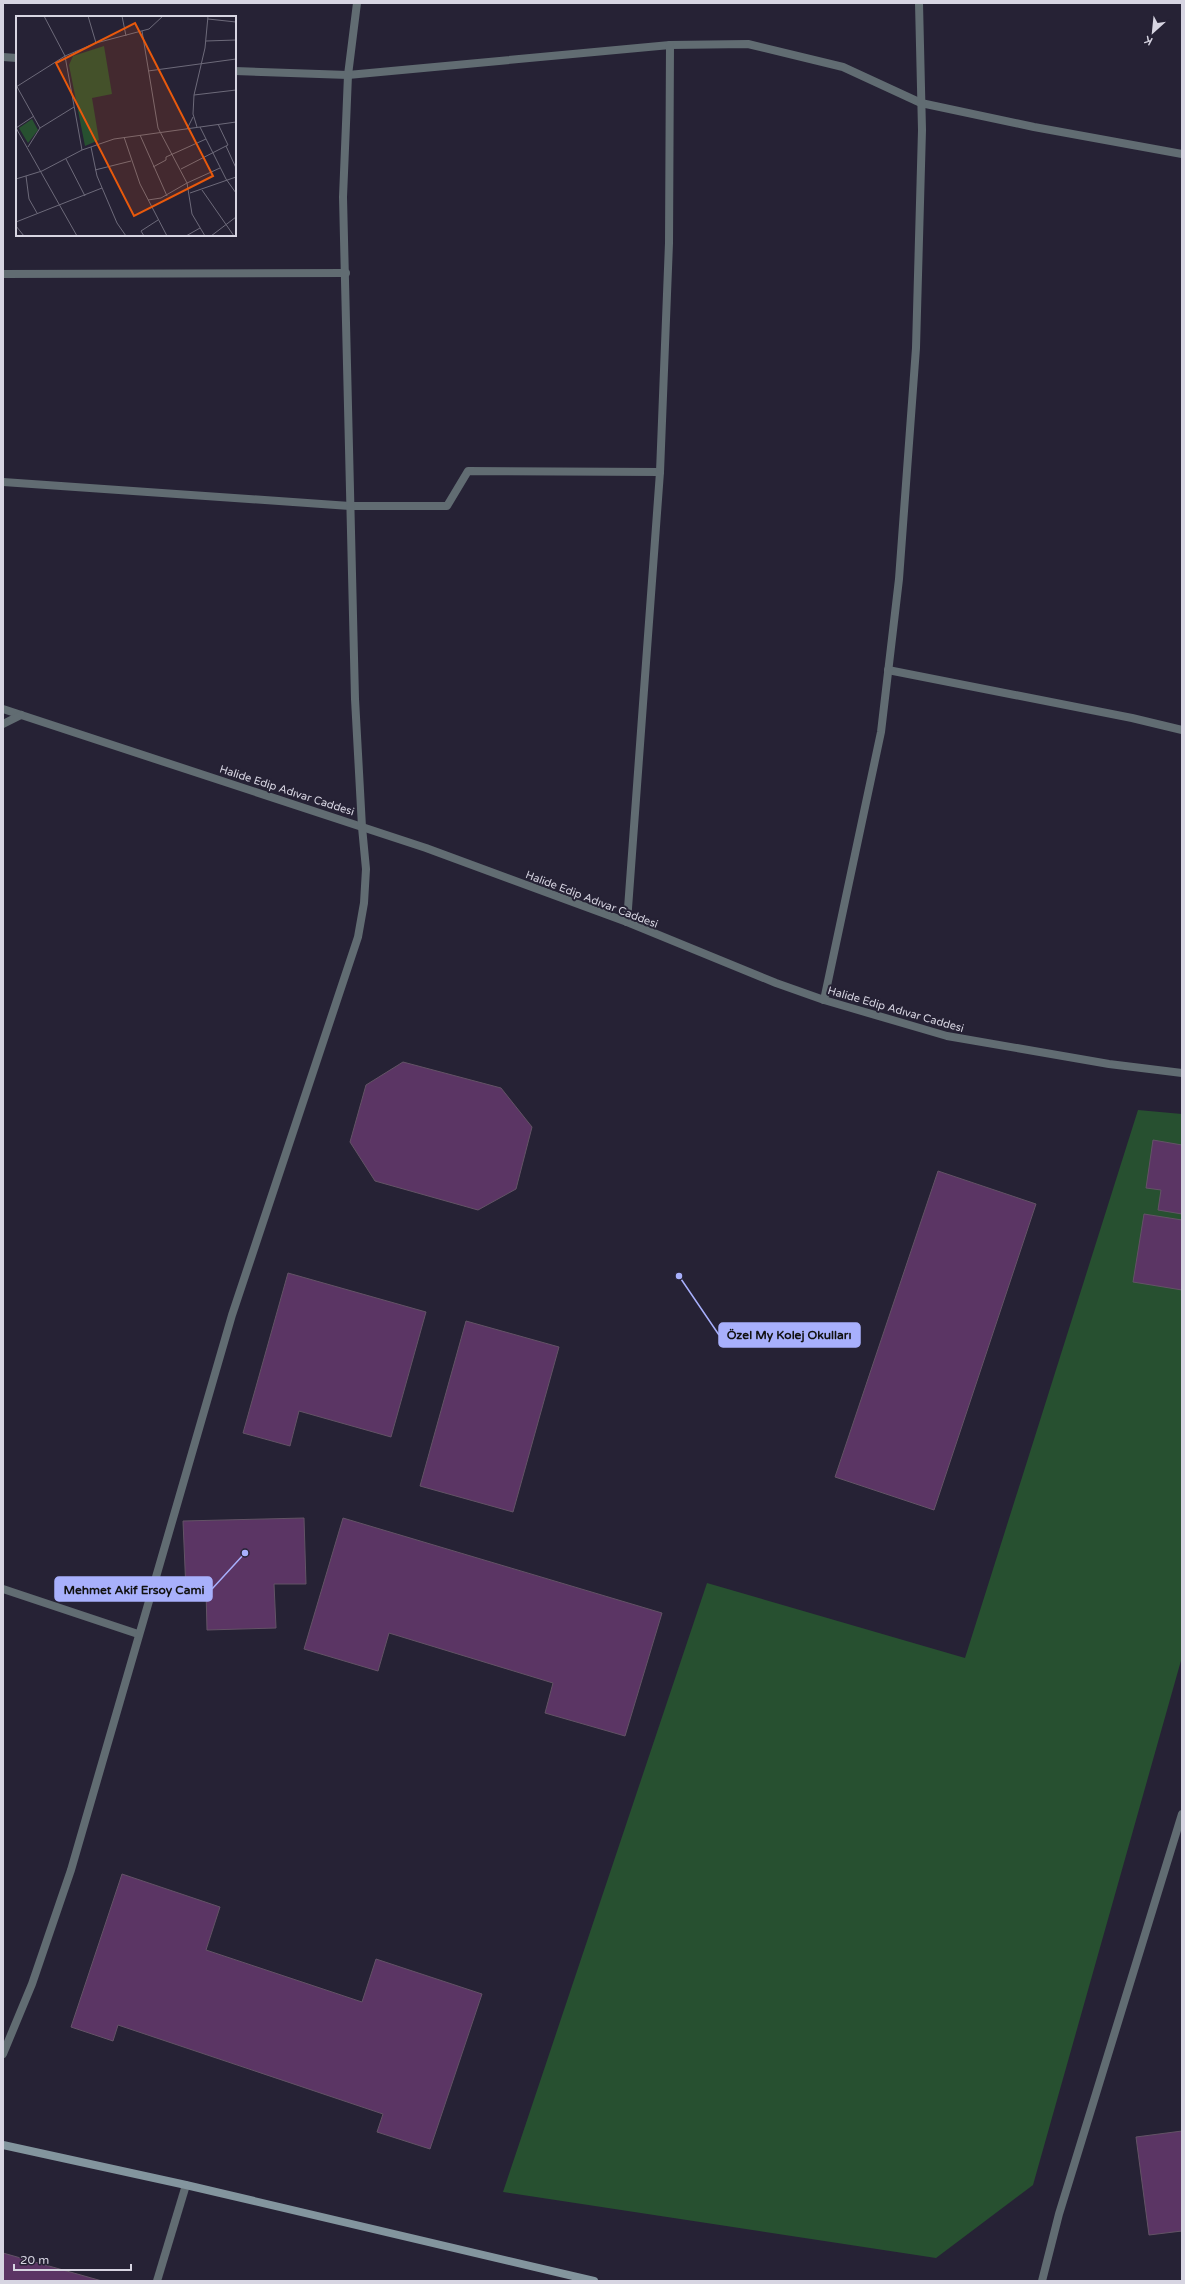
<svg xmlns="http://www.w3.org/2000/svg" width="1185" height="2284" viewBox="0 0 1185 2284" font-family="'Varela Round',sans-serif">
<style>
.green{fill:#275030}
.building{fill:#5b3564;stroke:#635366}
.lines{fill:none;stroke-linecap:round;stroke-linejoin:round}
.lane{stroke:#616c72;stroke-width:8}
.street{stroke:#616c72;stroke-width:8}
.secondary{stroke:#83959e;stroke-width:8}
.labels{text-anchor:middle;stroke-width:4;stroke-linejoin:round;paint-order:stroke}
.street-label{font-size:11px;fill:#d7d5e2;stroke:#262235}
.inset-road{fill:none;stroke:#6d6a7a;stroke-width:1}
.view{fill:#e8590c;fill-opacity:0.15;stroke:#e8590c;stroke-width:2}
.inset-edge{fill:none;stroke:#d7d5e2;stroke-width:2}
.leader{fill:none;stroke:#a8b0fc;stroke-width:1.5}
.callout-dot{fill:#a8b0fc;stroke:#262235;stroke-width:1.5}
.callout{fill:#a8b0fc;stroke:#a8b0fc;stroke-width:1.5}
.callout-label{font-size:12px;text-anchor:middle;font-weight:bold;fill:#111}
</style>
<rect width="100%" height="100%" fill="#262235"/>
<polygon class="green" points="1138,1110 1182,1114 1182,1657 1033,2185 936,2258 503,2192 707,1583 965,1658"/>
<g class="building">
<polygon points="403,1062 501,1088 532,1127 516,1189 478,1210 375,1181 350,1142 366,1085"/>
<polygon points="1153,1140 1182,1145 1182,1214 1158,1210 1161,1190 1146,1188"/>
<polygon points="938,1171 1036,1204 934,1510 835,1477"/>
<polygon points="1144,1214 1182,1220 1182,1290 1133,1282"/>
<polygon points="288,1273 426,1312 391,1437 299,1411 290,1446 243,1433"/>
<polygon points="466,1321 559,1347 513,1512 420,1486"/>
<polygon points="304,1518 306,1584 274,1584 276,1628 207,1630 206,1590 186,1591 183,1521"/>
<polygon points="343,1518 662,1613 625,1736 545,1713 553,1683 389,1633 378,1671 304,1649"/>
<polygon points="122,1874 220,1907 206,1950 362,2002 376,1959 482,1994 430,2149 377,2132 383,2114 118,2025 113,2041 71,2027"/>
<polygon points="1182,2131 1182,2231 1149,2235 1136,2137"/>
<polygon points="3,2253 102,2281 3,2281"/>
</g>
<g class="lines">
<polyline class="lane" points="921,103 1034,127 1182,154"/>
<g class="street">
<polyline points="3,57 17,58"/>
<polyline points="235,71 348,75 670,45 748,44 843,67 921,103"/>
<polyline points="3,274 346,273"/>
<polyline points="3,482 350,506 447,506 468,471 660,472"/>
<polyline points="888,670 1132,718 1182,730"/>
<polyline points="3,709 426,848 627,922 776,983 824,1000 947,1036 1109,1064 1182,1073"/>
<polyline points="3,724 21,715"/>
<polyline points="627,922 660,472 669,243 670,45"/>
<polyline points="824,1000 881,732 899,579 916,348 922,130 919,3"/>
<polyline points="3,1589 138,1634"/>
<polyline points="3,2054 32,1984 71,1870 232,1315 358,937 364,903 366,869 362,827 355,699 343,197 348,75 357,3"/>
<polyline points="157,2281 186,2185"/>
<polyline points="1042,2281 1059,2214 1182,1814"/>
</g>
<polyline class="secondary" points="3,2145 186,2185 594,2281"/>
</g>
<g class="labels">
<g class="street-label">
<text transform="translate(287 790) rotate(18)" y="4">Halide Edip Adıvar Caddesi</text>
<text transform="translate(592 899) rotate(21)" y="4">Halide Edip Adıvar Caddesi</text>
<text transform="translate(896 1009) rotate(16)" y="4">Halide Edip Adıvar Caddesi</text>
</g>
</g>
<g transform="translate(16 16)">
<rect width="220" height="220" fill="#262235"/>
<path d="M88 30 96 78 76 82 83 124 69 130 53 49 57 40ZM16 103 22 114 12 127 3 112Z" fill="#275030"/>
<path class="inset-road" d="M28 0 49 40 66 134M72 0 80 27M106 0 110 20M192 3 220 6M126 15 142 112 171 167 176 198 189 220M190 25 220 24M132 55 220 43M0 69 24 112 12 131M0 71 49 40 80 27 133 13 147 0M178 79 220 74M202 108 212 129 210 130M181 111 177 98 178 79 189 32 192 0M184 111 210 163 220 177M0 112 61 220M0 112 18 100M24 112 58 91M171 113 177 101M124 119 151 180M108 121 124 168 151 220M75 131 81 160 101 207 110 220M50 143 69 180M137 151 150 144V141L190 123M165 153 210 130 220 152M79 154 115 145M10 160 13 183 21 197M0 163 26 155 66 134 98 123 220 106M186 174 218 220M174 177 220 161M132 184 145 182 171 167 204 152M0 206 86 172M0 210 8 220M128 220 125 215 142 204M170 220 184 212M195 220 220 201"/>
<path class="view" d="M119 7 197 160 118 200 40 47Z"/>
<rect width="220" height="220" class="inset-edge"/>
</g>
<path class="leader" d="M679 1276L719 1335M245 1553L212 1589"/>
<g class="callout-dot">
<circle cx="679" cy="1276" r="4"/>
<circle cx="245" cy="1553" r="4"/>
</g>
<g class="callout">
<rect x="719" y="1323" width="141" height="24" rx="4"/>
<rect x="55" y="1577" width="157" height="24" rx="4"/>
</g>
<g class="callout-label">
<text x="789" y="1339">Özel My Kolej Okulları</text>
<text x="134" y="1594">Mehmet Akif Ersoy Cami</text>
</g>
<rect width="1185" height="2284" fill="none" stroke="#d7d5e2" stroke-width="8"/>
<g transform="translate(1153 32) rotate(207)" stroke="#262235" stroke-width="3" paint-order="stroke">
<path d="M0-3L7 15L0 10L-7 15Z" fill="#d7d5e2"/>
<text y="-6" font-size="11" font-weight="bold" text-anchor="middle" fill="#d7d5e2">K</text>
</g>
<path d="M14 2264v6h117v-6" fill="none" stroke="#d7d5e2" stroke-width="2"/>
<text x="20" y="2264" font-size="12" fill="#d7d5e2" stroke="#262235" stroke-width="3" paint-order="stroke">20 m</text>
</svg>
